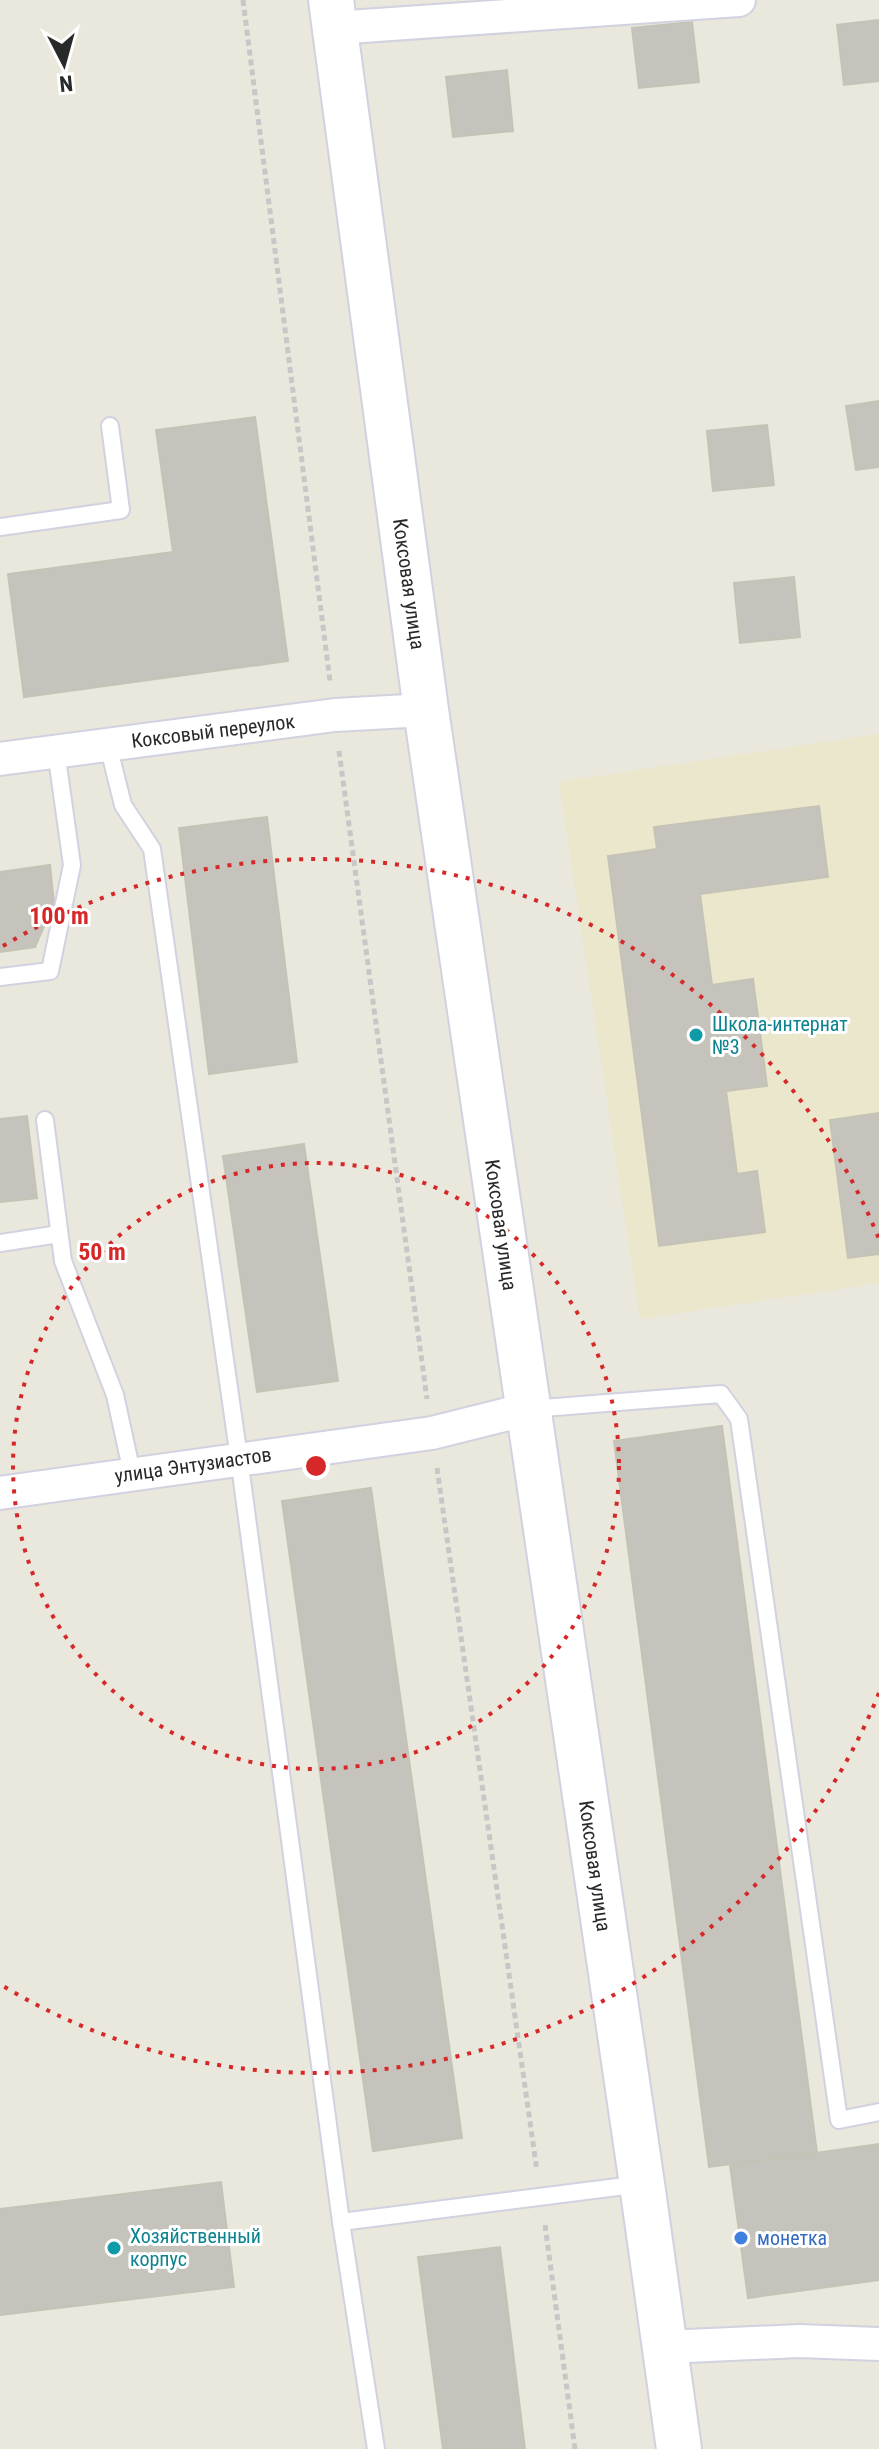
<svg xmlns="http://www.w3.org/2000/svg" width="879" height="2449" viewBox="0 0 879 2449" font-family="'Roboto Condensed',sans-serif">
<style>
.education{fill:#eae7cc}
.building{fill:#c5c3bb;stroke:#c5c3b6;stroke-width:2}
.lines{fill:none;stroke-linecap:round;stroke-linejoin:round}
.service-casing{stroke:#d2d1e0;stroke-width:20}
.minor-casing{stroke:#d2d1e0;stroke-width:36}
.secondary-casing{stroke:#d2d1e0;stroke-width:48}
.path{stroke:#c7c7c7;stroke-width:5;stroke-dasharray:6 4;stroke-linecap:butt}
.service{stroke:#fff;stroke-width:16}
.minor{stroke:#fff;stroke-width:32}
.secondary{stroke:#fff;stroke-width:44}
.ring{fill:none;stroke:#d62828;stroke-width:4;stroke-dasharray:4 8}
.culture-dot{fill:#0f9aa8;stroke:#fff;stroke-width:3}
.shop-dot{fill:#3f7fe0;stroke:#fff;stroke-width:3}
.labels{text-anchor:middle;stroke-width:6;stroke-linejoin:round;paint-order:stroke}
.street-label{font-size:20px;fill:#292929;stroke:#fff}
.culture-label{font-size:20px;fill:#0d838f;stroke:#fff;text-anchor:start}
.shop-label{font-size:20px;fill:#366cbe;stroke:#fff;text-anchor:start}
.centre{fill:#d62828;stroke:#fff;stroke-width:4}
.ring-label{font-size:24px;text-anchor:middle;font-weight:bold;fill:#d62828;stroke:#fff;stroke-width:6;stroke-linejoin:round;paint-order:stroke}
</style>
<rect width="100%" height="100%" fill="#eae7dc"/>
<polygon class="education" points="879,734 879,1283 640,1319 559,782"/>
<g class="building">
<polygon points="879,20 879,81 844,85 837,25"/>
<polygon points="692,22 699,82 639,88 632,28"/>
<polygon points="507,70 513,131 453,137 446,77"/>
<polygon points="879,401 879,467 856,470 846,406"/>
<polygon points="255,417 288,661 24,697 8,574 173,552 156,430"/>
<polygon points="767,425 774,485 713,491 707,431"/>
<polygon points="794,577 800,637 740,643 734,583"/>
<polygon points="819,806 828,877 700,894 712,985 753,979 767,1086 726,1091 737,1174 757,1171 765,1232 659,1246 608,856 657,849 654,827"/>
<polygon points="267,817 297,1062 209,1074 179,828"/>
<polygon points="50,865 54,903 35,947 0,952 0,872"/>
<polygon points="879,1113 879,1254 848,1258 830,1120"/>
<polygon points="27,1116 37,1198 0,1202 0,1119"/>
<polygon points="304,1144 338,1381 257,1392 223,1156"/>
<polygon points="722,1426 817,2153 709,2167 614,1441"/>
<polygon points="371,1488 462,2138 373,2151 282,1501"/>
<polygon points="879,2144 879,2280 748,2298 730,2165"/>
<polygon points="221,2182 234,2287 0,2315 0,2209"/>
<polygon points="500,2247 525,2449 443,2449 418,2257"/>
</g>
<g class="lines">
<defs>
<g id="service">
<polyline points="0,527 121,510 110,426"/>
<polyline points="108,745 123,805 152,849 239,1458 341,2222 376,2449"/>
<polyline points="0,977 50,971 72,865 56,751"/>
<polyline points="45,1120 63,1261 115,1395 132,1473"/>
<polyline points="0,1243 59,1234"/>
<polyline points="530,1409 721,1394 739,1419 839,2120 879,2112"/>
<polyline points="341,2222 641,2184"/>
</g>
<g id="minor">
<polyline points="334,28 739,0"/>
<polyline points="0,759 335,715 426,710"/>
<polyline points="0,1493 432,1433 528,1409"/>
<polyline points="665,2347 799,2341 879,2344"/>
</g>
<polyline id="secondary" points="331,0 426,710 642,2184 679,2449"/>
</defs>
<use href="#service" class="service-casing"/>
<use href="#minor" class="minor-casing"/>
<use href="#secondary" class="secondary-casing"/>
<g class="path">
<polyline points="243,0 330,681"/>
<polyline points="339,751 427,1399"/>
<polyline points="437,1468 537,2171"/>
<polyline points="545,2225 575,2449"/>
</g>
<use href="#service" class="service"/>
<use href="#minor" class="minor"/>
<use href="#secondary" class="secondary"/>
</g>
<g class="ring">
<circle cx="316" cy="1466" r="303"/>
<path d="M879 1693A607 607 0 0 1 3 1986M3 946A607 607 0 0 1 879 1239"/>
</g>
<g class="culture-dot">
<circle cx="696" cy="1035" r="8"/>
<circle cx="114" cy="2248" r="8"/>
</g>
<circle class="shop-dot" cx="741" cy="2238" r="8"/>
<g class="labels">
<g class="street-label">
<text transform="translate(409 584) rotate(82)" y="7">Коксовая улица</text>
<text transform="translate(213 731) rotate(-7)" y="7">Коксовый переулок</text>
<text transform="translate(501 1225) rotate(82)" y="7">Коксовая улица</text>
<text transform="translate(193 1465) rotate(-8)" y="7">улица Энтузиастов</text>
<text transform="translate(595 1866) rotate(82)" y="7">Коксовая улица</text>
</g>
<g class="culture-label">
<text x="712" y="1031">Школа-интернат<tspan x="712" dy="23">№3</tspan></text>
<text x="130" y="2243">Хозяйственный<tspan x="130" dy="23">корпус</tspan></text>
</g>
<g class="shop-label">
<text x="757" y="2245">монетка</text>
</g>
</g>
<circle cx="316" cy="1466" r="12" class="centre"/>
<g class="ring-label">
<text x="59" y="924">100 m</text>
<text x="102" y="1260">50 m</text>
</g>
<g transform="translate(64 64) rotate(174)" stroke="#ffffff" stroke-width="6" paint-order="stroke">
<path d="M0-6L14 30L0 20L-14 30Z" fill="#292929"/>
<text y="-12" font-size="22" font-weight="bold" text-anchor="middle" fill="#292929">N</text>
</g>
</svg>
